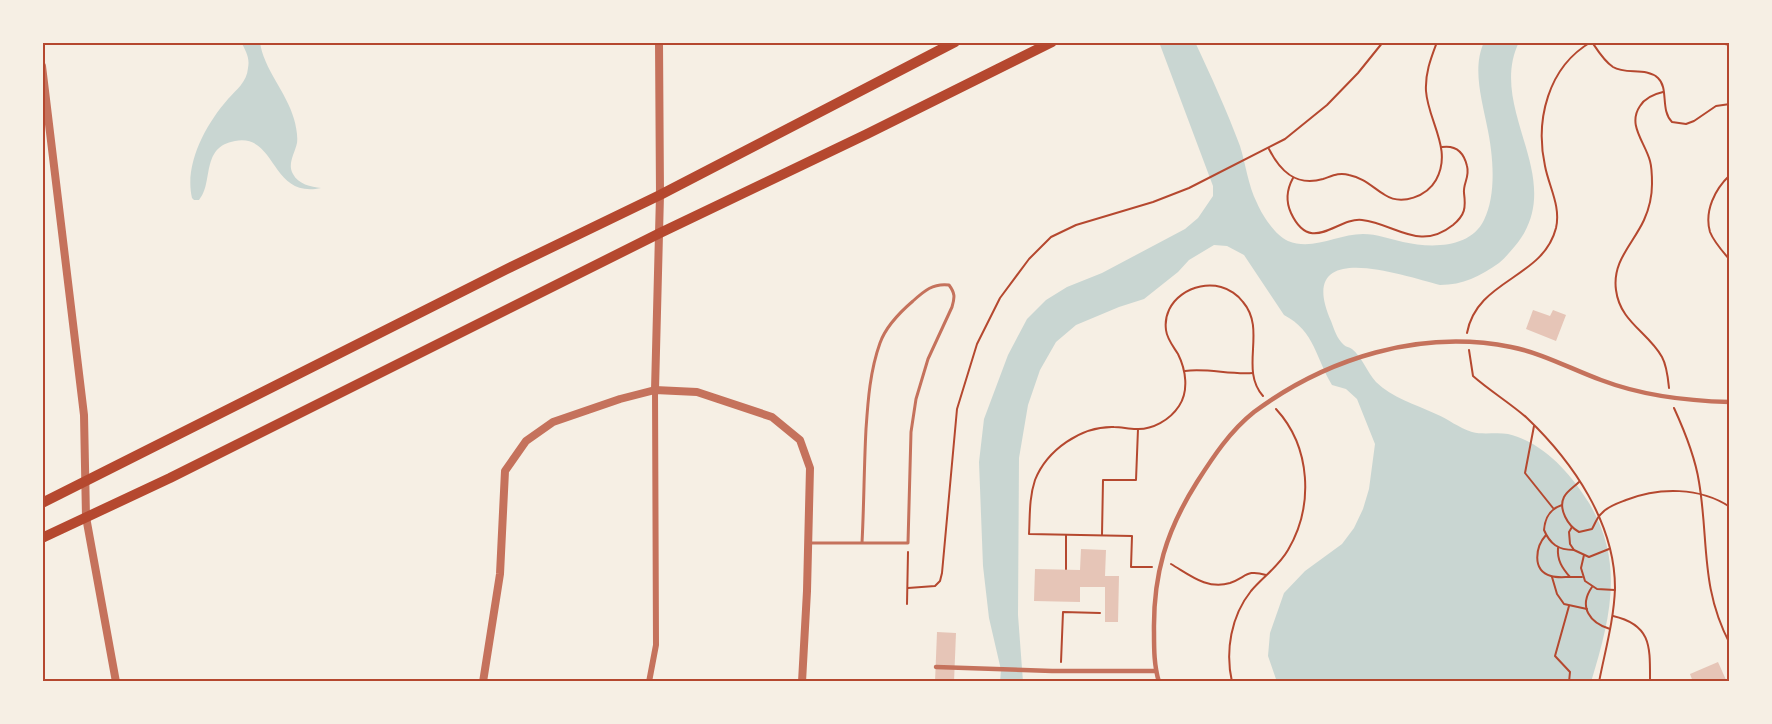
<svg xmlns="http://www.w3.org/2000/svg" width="1772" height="724" viewBox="0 0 1772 724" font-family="'Golos Text',sans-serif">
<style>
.water{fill:#c9d6d2}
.building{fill:#e6c5b7}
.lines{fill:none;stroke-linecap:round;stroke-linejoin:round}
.path{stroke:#b5482f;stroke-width:2}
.service{stroke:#c5725c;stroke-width:3}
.pedestrian{stroke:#c5725c;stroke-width:4.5}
.minor{stroke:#c5725c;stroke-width:6}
.tertiary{stroke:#c5725c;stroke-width:8}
.primary{stroke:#b5482f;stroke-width:10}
.neatline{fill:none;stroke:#b5482f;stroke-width:2}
</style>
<rect width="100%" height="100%" fill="#f6efe4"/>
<g class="water">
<path d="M241 42H260C263 68 287 93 294 119 296 126 298 136 297 143 295 153 287 164 293 174 298 184 311 187 321 188 270 199 277 133 235 141 200 147 214 183 199 200H194L192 198C184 164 206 124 228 99 236 90 247 82 248 68 250 58 246 51 241 42Z"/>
<path d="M1159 42H1195C1211 76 1227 111 1240 146 1246 165 1248 185 1257 203 1262 215 1275 235 1288 241 1313 251 1338 234 1363 234 1377 234 1390 239 1403 242 1430 248 1470 249 1484 220 1497 194 1493 154 1487 126 1482 100 1472 68 1484 42H1519C1486 110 1570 180 1515 246 1510 252 1505 258 1499 263 1480 276 1463 285 1440 285 1401 275 1294 237 1331 321 1334 329 1337 339 1344 345 1346 347 1349 347 1352 349 1362 357 1367 372 1376 382 1392 398 1415 404 1436 414 1448 419 1459 428 1472 432 1483 435 1497 432 1508 434 1544 443 1570 473 1589 503 1625 563 1610 619 1591 682H1277L1268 656 1270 633 1284 593 1305 571 1342 544 1354 528 1363 509 1369 489 1375 444 1357 399 1346 389 1332 385C1316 359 1315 331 1284 315L1244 255 1227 246 1214 245 1189 260 1178 272 1144 299 1119 307 1076 325 1056 342 1040 370 1028 405 1019 458 1018 615 1023 682H1000L1001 670 989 618 983 566 979 462 984 419 1008 355 1027 319 1046 300 1067 287 1102 273 1185 229 1198 218 1213 196V186Z"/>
</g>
<g class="building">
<polygon points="1533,310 1550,316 1553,310 1566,315 1556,341 1526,329"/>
<polygon points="1081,549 1106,550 1105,576 1119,576 1118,622 1105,622 1105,587 1080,587 1080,602 1034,601 1035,569 1080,570"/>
<polygon points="937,632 956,633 954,682 935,682"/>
<polygon points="1718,662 1727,682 1693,682 1690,674"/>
</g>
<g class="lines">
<g class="path">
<path d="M1592 42C1598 51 1604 61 1613 67 1626 75 1646 67 1658 78 1669 88 1660 110 1672 122L1686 124 1694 121 1716 106 1730 104"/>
<polyline points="1715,42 1730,45"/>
<path d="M1663 92C1654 94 1645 98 1640 106 1627 125 1645 142 1650 161 1652 168 1652 177 1652 184 1652 196 1649 209 1644 220 1633 244 1612 261 1616 290 1620 322 1648 332 1662 357 1667 366 1668 378 1669 388"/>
<path d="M1269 149C1280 171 1296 187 1323 179 1332 176 1339 172 1349 175 1364 178 1372 187 1385 195 1402 206 1427 196 1436 180 1453 150 1428 121 1426 91 1425 73 1431 58 1437 42"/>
<path d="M1730 175C1715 189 1704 211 1710 232 1714 242 1723 252 1730 260"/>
<path d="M1293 178C1287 189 1285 200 1291 213 1311 256 1337 217 1362 220 1396 224 1419 252 1453 225 1465 215 1466 208 1464 193 1463 183 1470 177 1467 166 1464 153 1456 145 1442 147"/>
<path d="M1467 333C1477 279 1543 279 1556 228 1561 206 1549 187 1545 166 1535 120 1548 67 1591 42"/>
<path d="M1469 350 1473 376C1490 391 1510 403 1527 418 1573 462 1615 523 1615 588 1614 620 1605 651 1599 682"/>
<path d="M1185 371C1208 368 1230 375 1253 373"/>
<path d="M1674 408C1685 432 1695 456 1699 482 1709 541 1700 587 1730 644"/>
<polyline points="1534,426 1525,473 1553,508"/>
<path d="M1579 482C1574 487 1567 491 1564 497 1558 509 1568 526 1579 532L1592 529C1595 524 1597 517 1602 513 1608 506 1618 503 1626 500 1659 487 1700 487 1730 507"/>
<path d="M1562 505C1550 509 1545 517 1544 530 1550 544 1558 550 1574 550"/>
<polyline points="1572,527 1569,532 1570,544 1574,550 1589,557 1609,549"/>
<polyline points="1102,535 1103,480 1136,480 1138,429"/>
<path d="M1546 535C1536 546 1531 570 1551 576 1557 578 1564 577 1570 577"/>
<path d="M1558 548C1557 560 1562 568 1570 577H1582"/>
<polyline points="1584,555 1581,568 1585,581 1597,589 1615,590"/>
<path d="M1171 564C1190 575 1207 590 1230 583 1247 577 1246 569 1266 575"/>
<path d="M1152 567H1131L1132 536 1029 534C1030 516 1029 498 1035 480 1047 450 1081 426 1114 427 1121 427 1129 429 1136 429 1152 430 1170 420 1179 406 1189 391 1186 370 1178 354 1173 346 1167 339 1166 330 1162 300 1194 280 1221 287 1229 289 1238 295 1243 302 1267 330 1239 369 1263 396"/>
<polyline points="1066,569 1066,535"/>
<polyline points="1552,577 1557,594 1564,604 1587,609"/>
<path d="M1592 587C1578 607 1590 623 1610 629"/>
<polyline points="908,588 935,586 940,581 942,573 957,409 977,344 1000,298 1029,259 1051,237 1076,225 1153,202 1189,188 1285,139 1327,105 1358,73 1383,42"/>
<polyline points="907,604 908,552"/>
<path d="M1613 616C1652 625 1650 647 1650 682"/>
<polyline points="1061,662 1063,612 1100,613"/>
<path d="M1232 682C1225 651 1231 616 1251 591 1263 577 1279 566 1288 550 1314 506 1311 447 1276 409"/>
<polyline points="1569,682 1570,672 1555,656 1569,606"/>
</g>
<path class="service" d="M810 543H908L911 432 916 399 928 359 952 307C955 297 955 293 949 285 933 283 924 291 913 301 899 313 886 326 880 343 870 371 868 400 866 429 864 467 864 505 862 543"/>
<g class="pedestrian">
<polyline points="936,667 1052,671 1156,671"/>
<path d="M1159 682C1154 666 1154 649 1154 632 1153 575 1166 531 1197 482 1213 457 1230 431 1254 412 1327 358 1420 329 1511 347 1542 353 1571 369 1601 380 1643 396 1686 401 1730 402"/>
</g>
<polyline class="minor" points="649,682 656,645 655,390"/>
<g class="tertiary">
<polyline points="42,66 84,415 86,517 116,682"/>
<polyline points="655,390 660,195 659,42"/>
<polyline points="483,682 500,574 505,471 526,441 553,422 620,399 655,390 697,392 772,417 800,440 810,468 807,591 802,682"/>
</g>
<g class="primary">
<polyline points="42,503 511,267 660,195 955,42"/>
<polyline points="42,538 170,478 660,233 867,134 1052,42"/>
</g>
</g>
<rect width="1772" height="724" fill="none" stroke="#f6efe4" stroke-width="87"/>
<rect x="44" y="44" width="1684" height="636" class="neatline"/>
</svg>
